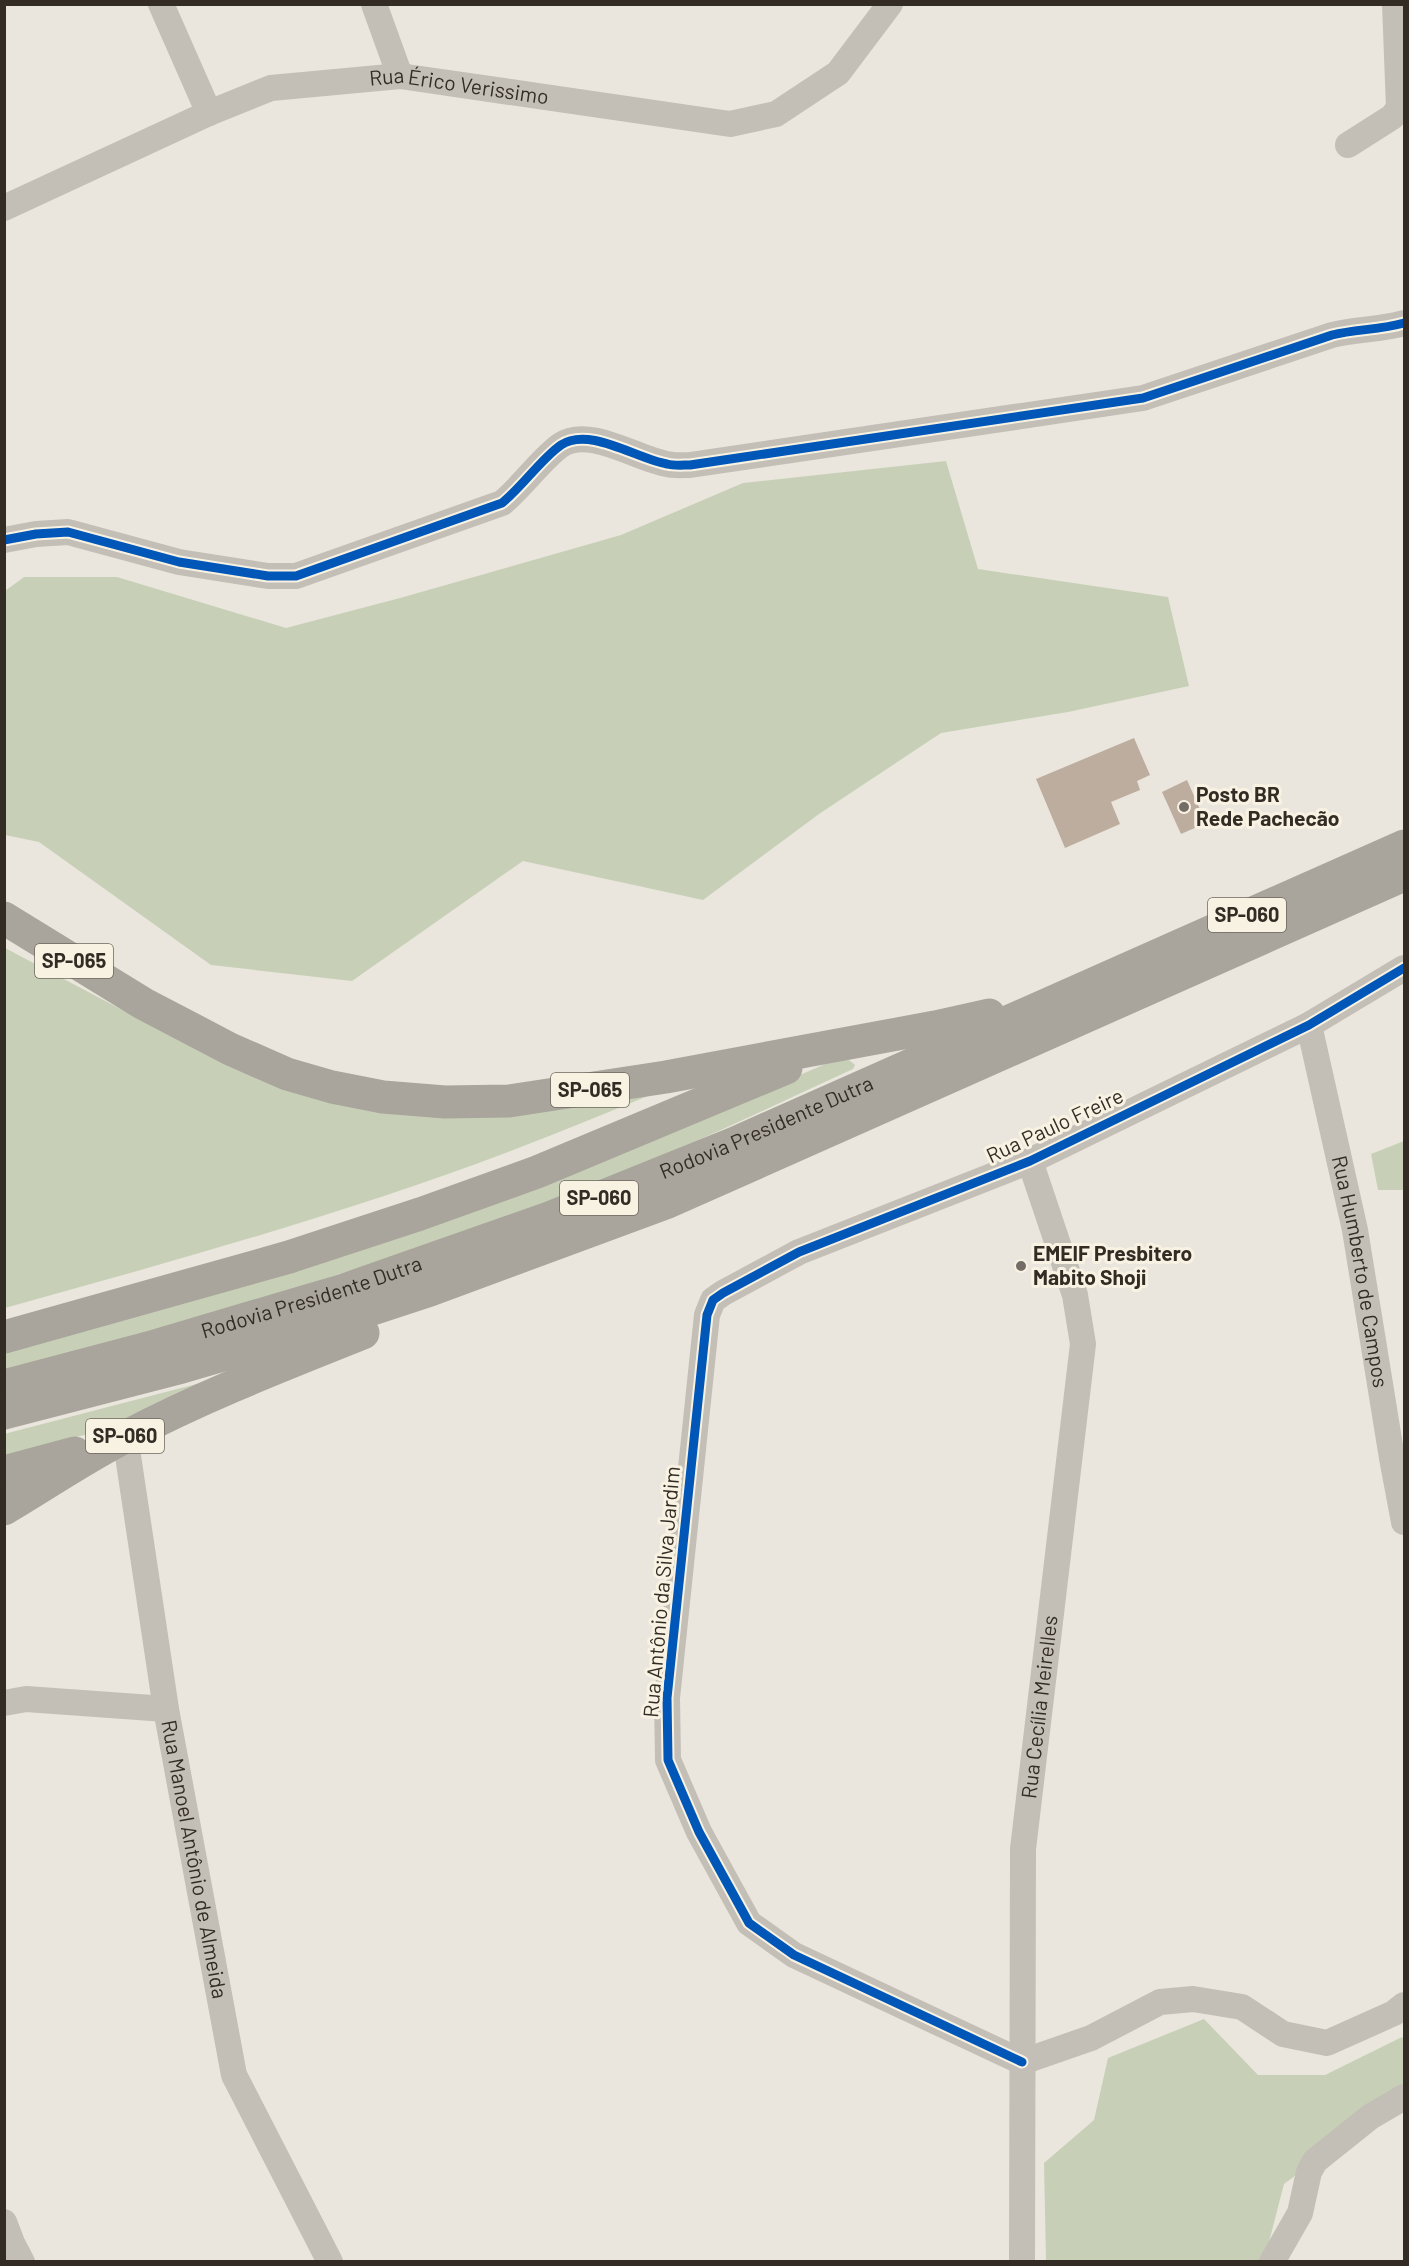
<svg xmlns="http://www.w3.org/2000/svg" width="1409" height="2266" viewBox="0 0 1409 2266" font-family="Barlow,sans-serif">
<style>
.green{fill:#c7d0b7}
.building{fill:#bdad9f}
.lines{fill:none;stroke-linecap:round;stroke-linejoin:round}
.minor{stroke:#c3beb6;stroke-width:26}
.highway{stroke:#a9a49c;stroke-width:33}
.cycleway-casing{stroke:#f8f2e3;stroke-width:13}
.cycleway{stroke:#0057b8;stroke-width:9}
.poi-dot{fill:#736d65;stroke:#f8f2e3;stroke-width:2}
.labels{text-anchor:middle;stroke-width:6;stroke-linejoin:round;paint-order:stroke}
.shield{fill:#f8f2e3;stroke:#6e675e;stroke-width:1.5}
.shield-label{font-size:20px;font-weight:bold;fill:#332c25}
.street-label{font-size:21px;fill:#332c25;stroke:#f8f2e3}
.poi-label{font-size:21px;font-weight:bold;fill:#332c25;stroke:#f8f2e3;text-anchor:start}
</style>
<rect width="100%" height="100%" fill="#eae6dd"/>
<g class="green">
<polygon points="946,461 978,569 1168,597 1189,686 1068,712 941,733 819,814 703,900 523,861 352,981 211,965 39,842 5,835 5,591 24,577 117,577 286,628 400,598 621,535 743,483"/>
<path d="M5 948 202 1052 302 1092 672 1086C618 1108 563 1131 508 1152 344 1214 174 1261 5 1308Z"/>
<path d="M844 1056 855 1065 853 1069C764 1110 675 1153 584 1188 468 1232 350 1272 232 1308 156 1330 80 1350 5 1371V1348L739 1101Z"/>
<polygon points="1404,1141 1404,1190 1378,1190 1371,1154"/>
<polygon points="208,1381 102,1430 5,1457 4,1434"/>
<polygon points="1204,2019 1258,2075 1325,2075 1402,2037 1404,2040 1404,2094 1284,2184 1264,2261 1046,2261 1044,2163 1094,2120 1108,2058"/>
</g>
<g class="building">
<polygon points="1134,738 1150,775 1137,781 1140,790 1111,802 1120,824 1065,848 1036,779"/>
<polygon points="1187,780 1206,823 1181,834 1162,792"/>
</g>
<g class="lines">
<g class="minor">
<polyline points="161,4 209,113"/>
<polyline points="374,4 400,76"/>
<polyline points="1348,145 1392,117 1399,108 1395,4"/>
<path id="s1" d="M4 208 209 113 271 88 400 76 730 124 776 114 838 73 890 4"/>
<path d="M4 540 36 534 68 532 179 562 268 576H296L502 503C522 487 542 458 561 445 589 426 637 459 667 464 674 466 683 465 690 465L1143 398 1332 335C1356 329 1380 330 1404 323"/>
<path id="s2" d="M1309 1025 1355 1230 1392 1458 1404 1522"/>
<path id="s3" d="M125 1436 166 1709 234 2075 330 2262"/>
<polyline points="4,1703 26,1699 166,1709"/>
<polyline points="1022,2062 794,1955 749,1923 699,1832 668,1760 667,1698 707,1315 713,1300 723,1293 799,1252 1030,1161 1309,1025 1404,968"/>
<polyline points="1022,2062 1091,2038 1160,2002 1193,1999 1242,2007 1283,2034 1327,2043 1394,2013 1404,2005"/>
<polyline points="4,2222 12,2243 22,2262"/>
<path id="s4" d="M1022 2262 1023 1849 1083 1344 1075 1295 1030 1161"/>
<polyline points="1272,2262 1300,2213 1309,2172 1315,2161 1370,2117 1404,2097"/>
</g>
<g class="highway">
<polyline points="4,918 144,1004 230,1049 287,1074 332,1087 383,1097 445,1102 509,1101 666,1077 935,1027 989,1015"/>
<polyline points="4,1337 289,1257 420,1214 537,1172 786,1068"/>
<path id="s5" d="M4 1386 148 1348 344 1290 549 1218 735 1143 1404 846"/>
<polyline points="4,1413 182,1367 305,1331 430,1290 668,1202 1404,875"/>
<polyline points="4,1472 75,1453"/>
<path d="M4 1509C45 1485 85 1457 127 1436 203 1396 283 1365 363 1333"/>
</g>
<defs>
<g id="cycleway">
<path d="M4 540 36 534 68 532 179 562 268 576H296L502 503C522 487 542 458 561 445 589 426 637 459 667 464 674 466 683 465 690 465L1143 398 1332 335C1356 329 1380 330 1404 323"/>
<polyline points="1022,2062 794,1955 749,1923 699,1832 668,1760 667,1698 707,1315 713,1300 723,1293 799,1252 1030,1161 1309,1025 1404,968"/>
</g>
</defs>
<use href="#cycleway" class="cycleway-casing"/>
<use href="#cycleway" class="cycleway"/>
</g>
<g class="poi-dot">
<circle cx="1184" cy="807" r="6"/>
<circle cx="1021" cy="1266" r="6"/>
</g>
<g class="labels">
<g class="shield">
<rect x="1208" y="898" width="78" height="34" rx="4.5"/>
<rect x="35" y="944" width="78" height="34" rx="4.5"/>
<rect x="551" y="1073" width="78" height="34" rx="4.5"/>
<rect x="560" y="1181" width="78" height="34" rx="4.5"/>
<rect x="86" y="1419" width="78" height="34" rx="4.5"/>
</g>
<g class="shield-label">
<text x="1247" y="922">SP-060</text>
<text x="74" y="968">SP-065</text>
<text x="590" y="1097">SP-065</text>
<text x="599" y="1205">SP-060</text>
<text x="125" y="1443">SP-060</text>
</g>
<g class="street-label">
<text dy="7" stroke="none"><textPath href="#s1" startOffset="482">Rua Érico Verissimo</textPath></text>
<text transform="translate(1055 1126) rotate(-25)" y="7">Rua Paulo Freire</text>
<text dy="7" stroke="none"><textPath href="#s5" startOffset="806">Rodovia Presidente Dutra</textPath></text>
<text dy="7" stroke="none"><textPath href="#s2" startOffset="252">Rua Humberto de Campos</textPath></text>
<text dy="7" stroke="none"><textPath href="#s5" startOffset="320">Rodovia Presidente Dutra</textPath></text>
<text transform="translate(662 1592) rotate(-85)" y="7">Rua Antônio da Silva Jardim</text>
<text dy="7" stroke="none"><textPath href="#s4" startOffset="556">Rua Cecília Meirelles</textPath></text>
<text dy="7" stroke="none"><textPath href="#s3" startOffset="429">Rua Manoel Antônio de Almeida</textPath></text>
</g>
<g class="poi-label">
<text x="1196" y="802">Posto BR<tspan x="1196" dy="24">Rede Pachecão</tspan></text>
<text x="1033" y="1261">EMEIF Presbitero<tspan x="1033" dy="24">Mabito Shoji</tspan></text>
</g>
</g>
<rect width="1409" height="2266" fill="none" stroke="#332c25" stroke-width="12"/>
</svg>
